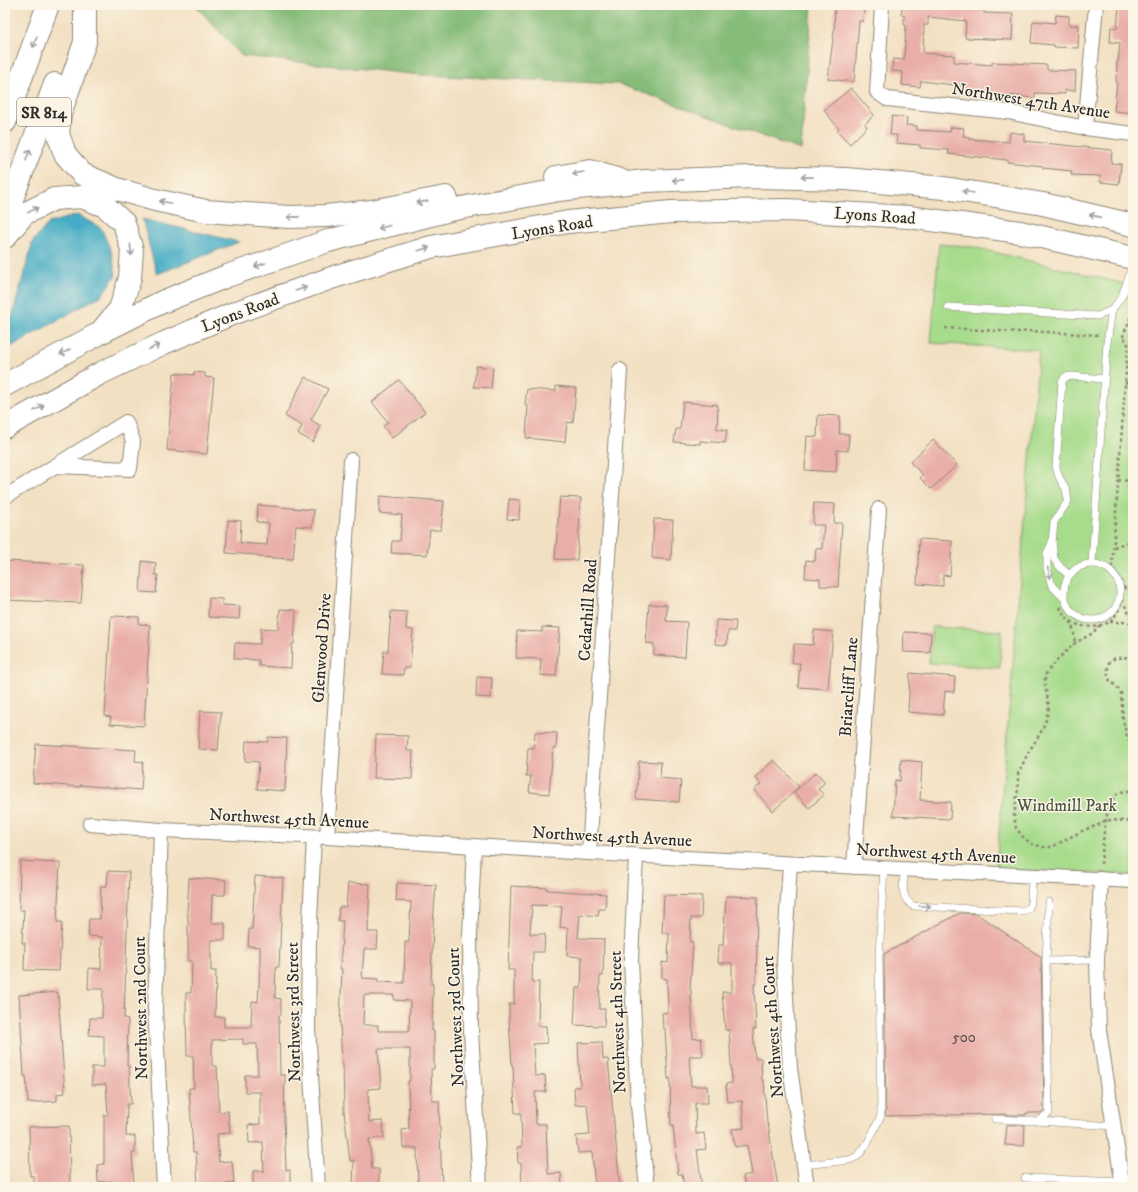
<svg xmlns="http://www.w3.org/2000/svg" width="1138" height="1192" viewBox="0 0 1138 1192" font-family="'IM FELL DW Pica',serif">
<style>
.green{fill:#a7dc8c;stroke:#69845c}
.forest{fill:#85bc78;stroke:#587452}
.water{fill:#46adc6;stroke:#386c78}
.building{fill:#e9aea9;fill-rule:evenodd}
.lines{fill:none;stroke-linecap:round;stroke-linejoin:round}
.service-casing{stroke:#8e8676;stroke-width:8}
.minor-casing{stroke:#8e8676;stroke-width:16}
.primary-casing{stroke:#8e8676;stroke-width:24}
.path{stroke:#8e8676;stroke-width:2.5;stroke-dasharray:3 3;stroke-linecap:butt}
.service{stroke:#fff;stroke-width:7}
.minor{stroke:#fff;stroke-width:14}
.primary{stroke:#fff;stroke-width:22}
.oneway{stroke:#a0a0a0}
.labels{text-anchor:middle;stroke-width:3;stroke-linejoin:round;paint-order:stroke}
.number-label{font-size:15px;fill:#5a4c4a}
.shield{fill:#fcf5e5;stroke:#6a6863;stroke-width:1}
.shield-label{font-size:16px;font-weight:bold;fill:#2b2b2b}
.street-label{font-size:17px;fill:#2b2b2b;stroke:#fcf5e5}
.park-label{font-size:17px;fill:#4a5743;stroke:#fcf5e5}
</style>
<rect width="100%" height="100%" fill="#fcf5e5"/>
<filter id="ink" filterUnits="userSpaceOnUse"><feTurbulence type="fractalNoise" baseFrequency=".025" numOctaves="2"/><feDisplacementMap in="SourceGraphic" scale="8" xChannelSelector="R" yChannelSelector="G"/><feConvolveMatrix kernelMatrix="1 2 1 2 8 2 1 2 1" color-interpolation-filters="sRGB"/></filter>
<filter id="wash" filterUnits="userSpaceOnUse"><feTurbulence type="fractalNoise" baseFrequency=".012" numOctaves="4" result="noise"/><feDisplacementMap in="SourceGraphic" scale="16" xChannelSelector="R" yChannelSelector="G"/><feGaussianBlur stdDeviation="0.9" result="paint"/><feColorMatrix in="noise" values="0 0 0 0 0 0 0 0 0 0 0 0 0 0 0 0 0 1.4 0 .05"/><feComposite in="paint" operator="in"/></filter>
<g filter="url(#wash)">
<rect width="100%" height="100%" fill="#f2e0c2"/>
<g class="green">
<polygon points="939,244 973,247 1133,286 1133,875 996,869 1039,350 931,343"/>
<polygon points="932,627 1002,631 1000,668 929,663"/>
</g>
<polygon class="forest" points="195,5 812,5 801,150 619,84 421,75 242,56"/>
<g class="water">
<polygon points="77,215 101,228 111,251 116,275 102,295 5,350 5,342 33,241 49,223"/>
<polygon points="142,219 239,242 157,274"/>
</g>
<g id="blocks">
<g class="building">
<polygon points="835,5 864,5 863,21 859,21 854,82 828,79 834,31"/>
<polygon points="941,5 984,7 984,13 1013,14 1012,40 965,38 966,21 928,17 928,25 924,25 923,53 954,55 954,62 992,65 992,62 1047,65 1047,70 1076,71 1075,91 1065,90 1065,94 1035,93 1035,98 1023,97 1023,96 991,95 991,94 961,91 962,86 921,81 920,87 902,85 903,72 892,71 893,59 904,60 906,25 904,25 904,15 901,15 902,7 941,8"/>
<polygon points="1119,5 1133,5 1133,113 1114,111 1117,82 1116,82 1117,62 1118,62 1120,43 1110,42 1111,27 1117,28"/>
<polygon points="1056,15 1069,16 1069,25 1079,25 1078,48 1054,47 1054,45 1031,43 1033,21 1055,23"/>
<polygon points="851,88 874,115 865,124 867,127 850,144 837,131 839,129 824,110"/>
<polygon points="892,116 907,118 906,125 917,126 917,130 950,132 951,127 964,128 963,136 969,137 969,139 1009,142 1010,132 1024,134 1024,141 1112,150 1111,163 1121,164 1119,184 1100,182 1100,176 1071,175 1072,171 1043,168 1043,166 1007,162 1007,160 948,154 949,150 920,148 920,145 896,143 897,135 890,135"/>
<polygon points="476,366 493,368 491,388 474,387"/>
<polygon points="194,372 205,373 205,377 214,378 207,454 167,450 174,373 194,375"/>
<polygon points="305,377 328,389 311,420 321,426 313,442 298,434 302,426 285,416"/>
<polygon points="399,380 425,412 392,438 383,426 388,422 372,402"/>
<polygon points="556,386 576,388 573,423 567,422 565,442 526,438 528,405 525,405 527,389 556,391"/>
<polygon points="683,402 718,405 717,429 727,430 725,443 700,441 700,444 674,442 676,429 680,429"/>
<polygon points="818,415 840,416 839,434 849,434 848,451 837,450 836,472 805,470 807,436 817,437"/>
<polygon points="933,440 957,465 931,489 920,478 923,475 910,462"/>
<polygon points="380,496 444,501 441,530 430,530 427,555 391,553 392,541 400,541 402,515 379,513"/>
<polygon points="560,497 581,498 577,560 555,559"/>
<polygon points="509,499 520,500 519,520 507,519"/>
<polygon points="814,503 835,504 834,523 842,523 838,587 820,586 820,579 805,578 806,560 815,561 816,548 822,549 824,525 813,525"/>
<polygon points="258,505 314,510 312,527 296,526 293,559 258,557 258,555 226,553 228,520 241,521 240,543 267,545 269,523 257,522"/>
<polygon points="654,519 673,520 671,560 652,558"/>
<polygon points="919,539 952,541 950,576 943,575 943,586 917,584"/>
<polygon points="6,561 84,565 81,603 5,600"/>
<polygon points="142,561 156,563 155,575 158,575 156,593 140,592"/>
<polygon points="209,598 222,599 222,605 240,606 239,619 208,617"/>
<polygon points="649,604 667,605 666,621 687,622 685,657 654,655 654,644 646,643"/>
<polygon points="280,609 296,610 294,644 292,644 291,668 259,666 259,660 234,659 235,643 260,644 261,628 278,629"/>
<polygon points="391,611 407,612 406,629 413,630 410,668 404,668 403,675 382,674 384,651 388,651"/>
<polygon points="111,616 139,617 139,624 150,625 144,726 110,724 111,717 105,716"/>
<polygon points="716,620 736,621 735,631 728,631 727,645 715,644"/>
<polygon points="542,627 560,628 556,676 540,675 541,659 516,658 517,631 542,632"/>
<polygon points="814,630 833,632 828,689 798,687 800,663 792,663 794,644 813,645"/>
<polygon points="904,632 931,633 930,653 903,652"/>
<polygon points="910,673 955,677 954,692 945,691 943,715 908,712"/>
<polygon points="477,677 492,678 491,698 476,697"/>
<polygon points="200,711 221,712 218,750 198,749"/>
<polygon points="535,732 557,733 556,748 553,748 549,794 529,792 531,776 526,776 528,748 534,748"/>
<polygon points="376,735 408,736 407,751 413,751 412,779 374,778"/>
<polygon points="268,737 287,738 285,791 257,789 259,762 245,761 246,741 268,742"/>
<polygon points="36,744 136,750 135,761 143,762 141,790 80,785 80,787 33,783"/>
<polygon points="774,760 799,787 773,811 754,790 761,784 755,777"/>
<polygon points="901,760 922,762 920,800 951,802 950,819 893,816 895,780 900,781"/>
<polygon points="639,761 661,762 660,778 681,780 679,802 636,799"/>
<polygon points="816,772 825,782 818,789 824,795 809,808 794,792"/>
<polygon points="20,861 60,863 57,922 62,922 59,971 24,970 25,943 22,943 24,910 19,910"/>
<polygon points="108,871 129,872 124,1018 128,1019 127,1066 129,1066 131,1104 127,1104 126,1136 135,1136 135,1153 132,1153 134,1187 112,1187 112,1181 98,1182 97,1165 104,1164 104,1115 108,1115 106,1084 92,1085 92,1067 104,1067 104,1036 89,1035 90,1018 102,1018 103,989 88,989 89,968 101,969 102,937 88,936 89,919 100,919 101,886 107,886"/>
<polygon points="255,876 283,878 279,967 276,967 275,998 281,999 281,1015 279,1015 280,1075 285,1075 284,1119 286,1170 290,1170 290,1187 253,1187 253,1171 264,1171 263,1142 249,1143 248,1125 260,1124 260,1092 245,1092 245,1075 258,1075 257,1044 243,1044 243,1039 212,1040 212,1066 217,1066 219,1112 228,1111 230,1133 217,1134 219,1162 232,1161 234,1183 220,1184 220,1187 198,1187 196,1152 193,1152 189,1088 194,1088 193,1056 187,1056 186,1008 186,993 191,993 192,961 188,961 188,914 187,914 189,878 226,880 225,895 212,895 211,923 225,923 225,940 211,940 211,971 216,971 215,1017 224,1017 224,1027 251,1027 252,1001 258,1002 260,966 260,947 248,946 249,929 252,929"/>
<path d="M348 883 370 884 368 932H378L377 949H364L362 978 378 979 377 982 404 983 405 942H409L411 902 396 901 397 883 436 885 433 924 431 984H433L432 1031H434V1069H431L432 1101H439L442 1187H418L417 1148H403L402 1130 409 1129 408 1081H410V1049H378L381 1088 368 1089 369 1122 383 1121 384 1138 369 1139 372 1169H379V1187H353L354 1160 350 1161 344 1111 343 1064H342L340 1023 342 969H340L343 921H338L339 907H346ZM364 995H394V1000L410 1001 409 1031H378V1025H363Z"/>
<polygon points="511,886 547,888 547,890 606,894 605,909 599,909 598,916 580,914 578,938 604,939 603,976 600,976 599,1009 605,1009 604,1026 574,1025 576,988 581,988 582,957 567,956 568,928 560,927 562,906 532,905 530,934 545,934 544,952 533,952 532,982 539,982 538,1026 546,1026 547,1043 533,1044 535,1076 545,1075 546,1092 535,1092 536,1124 546,1124 548,1174 561,1173 562,1185 548,1185 548,1187 522,1187 521,1163 518,1163 517,1147 522,1147 521,1113 515,1113 513,1066 512,1066 509,1019 509,1004 514,1004 514,970 508,970"/>
<polygon points="664,895 702,896 701,918 691,918 690,942 693,942 690,990 691,990 693,1039 701,1038 703,1056 689,1056 691,1086 707,1086 708,1103 695,1103 696,1134 704,1133 706,1149 697,1150 702,1187 684,1187 682,1174 678,1174 673,1125 671,1125 670,1078 668,1079 665,1028 663,1028 662,1013 668,1012 667,979 662,978 662,962 668,963 669,933 662,933"/>
<polygon points="726,896 758,897 756,946 757,946 756,984 754,984 756,1029 753,1029 755,1058 761,1058 762,1081 764,1081 767,1124 768,1124 778,1187 745,1187 743,1176 752,1174 747,1145 735,1147 732,1129 744,1128 742,1101 728,1102 726,1084 732,1083 729,1030 725,1030 722,992 732,992 732,963 718,963 719,945 723,945"/>
<polygon points="960,913 977,914 1041,957 1044,1110 1040,1113 1026,1113 1026,1115 1008,1115 1008,1114 886,1116 884,954"/>
<polygon points="58,992 65,1093 57,1094 57,1101 28,1103 26,1076 24,1076 19,995"/>
<polygon points="602,1042 603,1059 608,1059 620,1187 595,1187 592,1152 578,1153 576,1136 590,1135 587,1104 575,1105 574,1087 580,1087 578,1043"/>
<polygon points="1007,1125 1025,1125 1024,1146 1005,1145"/>
<polygon points="69,1126 70,1187 34,1187 34,1176 30,1176 29,1127"/>
</g>
</g>
</g>
<g filter="url(#ink)">
<use href="#blocks" fill-opacity="0" stroke="#8e8676" stroke-width="1"/>
<g class="lines">
<defs>
<g id="service">
<polyline points="948,307 1098,316 1112,310"/>
<polyline points="1052,543 1047,553 1047,568 1052,586 1065,599"/>
<polyline points="1092,563 1107,343 1112,310 1122,296 1133,265"/>
<circle cx="1092" cy="592" r="28"/>
<polyline points="1069,575 1061,568 1054,559 1052,543 1054,522 1068,501 1066,489 1059,477 1056,467 1062,382 1065,377 1071,376 1104,379"/>
<path d="M904 869C904 885 899 896 913 906L1023 911 1029 908 1031 902 1032 876"/>
<polyline points="1049,902 1046,961 1049,1113 1038,1121 1114,1126"/>
<polyline points="1046,961 1097,960"/>
<polyline points="995,1119 1038,1121"/>
<polyline points="804,1165 849,1160 858,1156 867,1144 881,1116 879,957 884,868"/>
<polyline points="1025,1178 1122,1182"/>
</g>
<g id="minor">
<polyline points="882,5 877,92 887,99 1008,112 1085,128 1133,134"/>
<polyline points="1085,128 1096,5"/>
<polyline points="5,497 126,422 133,441 130,469 56,466"/>
<polyline points="90,824 161,830 327,837 589,853 1133,881"/>
<polyline points="161,830 155,1008 164,1187"/>
<polyline points="314,837 309,942 308,1028 318,1187"/>
<polyline points="327,837 351,460"/>
<polyline points="474,847 470,935 471,1031 480,1187"/>
<polyline points="589,853 620,370"/>
<polyline points="636,856 631,960 638,1106 647,1187"/>
<polyline points="790,864 784,961 790,1068 807,1187"/>
<polyline points="854,867 879,509"/>
<polyline points="1101,879 1097,960 1099,1030 1123,1187"/>
</g>
<g id="primary">
<polyline points="85,5 85,42 60,114 58,134 65,154 82,174 117,189 155,200 206,211 289,217 326,216 371,211 446,197"/>
<polyline points="5,122 48,5"/>
<polyline points="556,177 590,171 620,180"/>
<polyline points="5,218 55,84"/>
<polyline points="5,237 24,214 54,199 82,197 105,206 124,223 132,250 130,278 120,309 103,329"/>
<polyline points="5,385 100,333 162,302 227,276 328,241 450,210 559,190 646,181 752,177 846,179 944,188 1001,197 1043,204 1133,225"/>
<polyline points="5,427 101,373 164,343 234,313 334,277 431,247 568,222 671,212 787,210 909,217 1020,232 1133,258"/>
</g>
</defs>
<use href="#service" class="service-casing"/>
<use href="#minor" class="minor-casing"/>
<use href="#primary" class="primary-casing"/>
<g class="path">
<polyline points="945,328 1021,332 1029,331 1099,335"/>
<polyline points="1122,336 1123,336 1133,311"/>
<polyline points="1125,383 1133,384"/>
<polyline points="1118,480 1133,481"/>
<polyline points="1114,547 1133,540"/>
<polyline points="1123,588 1133,588"/>
<polyline points="1122,600 1133,621"/>
<path d="M1060 607C1066 623 1082 629 1098 626 1101 625 1106 624 1109 622 1120 615 1125 594 1122 583 1120 577 1116 572 1112 567L1128 344 1123 336"/>
<polyline points="1071,621 1075,638 1073,645"/>
<polyline points="1110,622 1123,622 1133,624"/>
<polyline points="1100,625 1093,633 1075,643 1058,659 1045,675 1045,685 1049,707 1046,720 1041,732 1028,753 1018,774 1018,790 1014,815 1016,828 1024,838 1032,844 1043,847 1052,847 1082,831 1098,825 1106,820 1128,821 1133,822"/>
<polyline points="1133,657 1115,658 1109,663 1107,672 1110,681 1117,687 1121,693 1123,720 1127,737 1133,749"/>
<polyline points="1101,864 1104,832 1109,803 1116,795 1124,791 1133,791"/>
</g>
<use href="#service" class="service"/>
<use href="#minor" class="minor"/>
<use href="#primary" class="primary"/>
</g>
<defs><path id="oneway-shaft" d="M-6 0H5M1.5-3L5.5 0L1.5 3" fill="none" stroke-width="1.6" stroke-linecap="round" stroke-linejoin="round"/></defs>
<g class="oneway">
<use href="#oneway-shaft" transform="translate(35 42) rotate(110)"/>
<use href="#oneway-shaft" transform="translate(28 155) rotate(-70)"/>
<use href="#oneway-shaft" transform="translate(578 173) rotate(170)"/>
<use href="#oneway-shaft" transform="translate(807 177) rotate(-179)"/>
<use href="#oneway-shaft" transform="translate(678 180) rotate(178)"/>
<use href="#oneway-shaft" transform="translate(968 192) rotate(-171)"/>
<use href="#oneway-shaft" transform="translate(165 202) rotate(-168)"/>
<use href="#oneway-shaft" transform="translate(422 202) rotate(170)"/>
<use href="#oneway-shaft" transform="translate(33 210) rotate(-28)"/>
<use href="#oneway-shaft" transform="translate(1095 216) rotate(-167)"/>
<use href="#oneway-shaft" transform="translate(293 217) rotate(179)"/>
<use href="#oneway-shaft" transform="translate(384 227) rotate(165)"/>
<use href="#oneway-shaft" transform="translate(424 249) rotate(-17)"/>
<use href="#oneway-shaft" transform="translate(131 250) rotate(83)"/>
<use href="#oneway-shaft" transform="translate(260 265) rotate(161)"/>
<use href="#oneway-shaft" transform="translate(301 289) rotate(-19)"/>
<use href="#oneway-shaft" transform="translate(154 347) rotate(-26)"/>
<use href="#oneway-shaft" transform="translate(65 352) rotate(151)"/>
<use href="#oneway-shaft" transform="translate(39 408) rotate(-29)"/>
<use href="#oneway-shaft" transform="translate(1049 573) rotate(76)"/>
<use href="#oneway-shaft" transform="translate(925 906) rotate(3)"/>
</g>
</g>
<g class="labels">
<g class="number-label">
<text x="964" y="1042">500</text>
</g>
<rect class="shield" x="17" y="98" width="54" height="28" rx="3"/>
<g class="shield-label">
<text x="44" y="118">SR 814</text>
</g>
<g class="street-label">
<text transform="translate(1031 100) rotate(9)" y="6">Northwest 47th Avenue</text>
<text transform="translate(875 215) rotate(4)" y="6">Lyons Road</text>
<text transform="translate(552 227) rotate(-9)" y="6">Lyons Road</text>
<text transform="translate(240 312) rotate(-21)" y="6">Lyons Road</text>
<text transform="translate(587 610) rotate(-86)" y="6">Cedarhill Road</text>
<text transform="translate(321 648) rotate(-86)" y="6">Glenwood Drive</text>
<text transform="translate(848 687) rotate(-86)" y="6">Briarcliff Lane</text>
<text transform="translate(289 818) rotate(3)" y="6">Northwest 45th Avenue</text>
<text transform="translate(612 836) rotate(3)" y="6">Northwest 45th Avenue</text>
<text transform="translate(936 853) rotate(3)" y="6">Northwest 45th Avenue</text>
<text transform="translate(140 1008) rotate(-91)" y="6">Northwest 2nd Court</text>
<text transform="translate(293 1012) rotate(-91)" y="6">Northwest 3rd Street</text>
<text transform="translate(455 1017) rotate(-92)" y="6">Northwest 3rd Court</text>
<text transform="translate(617 1022) rotate(-92)" y="6">Northwest 4th Street</text>
<text transform="translate(772 1027) rotate(-94)" y="6">Northwest 4th Court</text>
</g>
<g class="park-label">
<text x="1067" y="811">Windmill Park</text>
</g>
</g>
<rect width="1138" height="1192" fill="none" stroke="#fcf5e5" stroke-width="20"/>
</svg>
